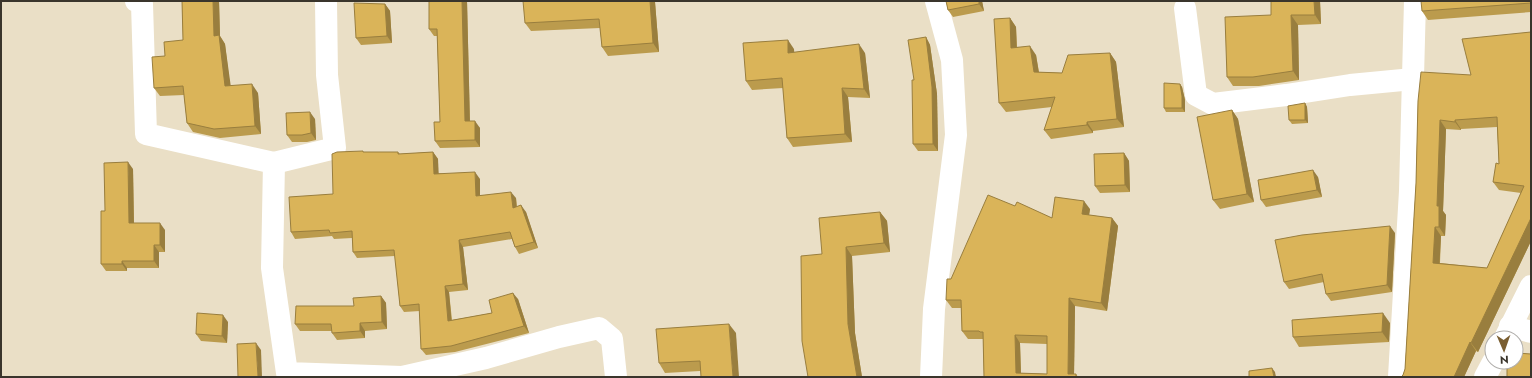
<svg xmlns="http://www.w3.org/2000/svg" width="1532" height="378" viewBox="0 0 1532 378" font-family="Jost,sans-serif">
<style>
.lines{fill:none;stroke-linecap:round;stroke-linejoin:round}
.minor{stroke:#fff;stroke-width:22}
.trunk{stroke:#fff;stroke-width:22}
.wall{fill:#bb9b4d;fill-rule:evenodd}
.shaded-wall{fill:#997e3e}
.building{fill:#dab459;stroke:#997e3e;fill-rule:evenodd}
</style>
<rect width="100%" height="100%" fill="#eadfc6"/>
<g class="lines">
<g class="minor">
<polyline points="136,1 142,4 146,134 274,163"/>
<polyline points="326,1 327,75 335,148 274,163 272,268 287,373 402,377 486,358 559,337 599,328 612,339 616,377"/>
<polyline points="1185,8 1196,95 1213,104 1286,95 1350,85 1413,79"/>
<polyline points="1510,326 1531,332"/>
<polyline points="931,377 934,309 956,135 952,60 936,1"/>
<polyline points="1399,377 1410,191 1415,1"/>
</g>
<g class="trunk">
<polyline points="1505,338 1531,286"/>
<polyline points="1485,377 1493,362"/>
</g>
</g>
<g class="wall">
<polygon points="182,1 219,1 220,36 225,44 230,86 258,93 261,134 220,138 193,132 187,123 184,95 160,96 154,88 165,56 183,40"/>
<polygon points="462,1 467,1 470,121 480,128 480,147 440,148 435,141 440,122 437,36 434,36 429,29"/>
<polygon points="946,1 982,1 984,11 953,17 948,10"/>
<polygon points="1320,1 1321,24 1298,25 1299,80 1259,86 1233,86 1227,77 1271,15"/>
<polygon points="1531,1 1531,12 1428,20 1422,11"/>
<polygon points="655,2 659,52 608,56 602,47 600,28 531,31 525,23"/>
<polygon points="385,4 390,11 392,43 361,45 356,38"/>
<polygon points="1010,18 1016,27 1017,47 1036,55 1039,72 1062,73 1110,53 1116,62 1124,127 1093,131 1093,133 1051,139 1044,130 1052,107 1006,112 999,103"/>
<path d="M1531 32V241L1478 352 1476 351 1464 377H1401L1403 375 1405 369 1416 183 1418 101 1471 75ZM1497 127 1499 164 1493 182 1499 190 1521 193 1487 268 1440 263 1441 236H1445L1446 215 1443 211 1446 129 1461 130V129Z"/>
<polygon points="926,37 930,45 937,94 938,151 918,151 913,144 914,80"/>
<polygon points="794,49 794,52 865,53 870,98 848,97 852,142 793,147 787,138 783,88 752,90 746,81"/>
<polygon points="1180,84 1182,87 1185,100 1185,112 1166,112 1164,108"/>
<polygon points="1305,103 1307,107 1308,123 1292,124 1289,120"/>
<polygon points="1232,110 1238,119 1254,202 1220,209 1213,200"/>
<polygon points="315,119 316,140 307,142 292,142 287,135"/>
<polygon points="364,152 398,152 400,154 433,152 438,159 438,173 480,179 480,195 516,198 517,207 526,212 538,248 519,254 515,247 512,239 463,247 468,290 449,292 452,320 492,313 518,299 529,333 455,352 426,355 421,349 420,311 404,312 400,306 395,256 357,258 353,252 352,238 334,239 332,236 295,239 291,232 333,194"/>
<polygon points="1124,153 1129,161 1130,192 1100,193 1095,186"/>
<polygon points="133,169 134,223 165,230 165,252 159,252 159,268 127,268 127,271 106,271 101,264 105,211"/>
<polygon points="1318,177 1322,197 1266,207 1261,200"/>
<path d="M1015 206 1052 218 1090 209 1089 215 1112 218 1118 226 1107 311 1075 306 1074 374H1076L1078 377H984L983 339H968L962 331 961 308H952L946 300 951 279ZM1020 343 1047 344V374L1021 373Z"/>
<polygon points="880,212 887,221 890,252 852,256 855,333 862,377 808,377 822,254"/>
<polygon points="1395,233 1392,292 1331,301 1326,294 1324,282 1289,289 1284,282"/>
<polygon points="381,296 386,303 387,329 365,331 365,338 337,340 332,333 332,331 300,331 295,324 354,306"/>
<polygon points="228,322 227,343 201,341 196,334"/>
<polygon points="1390,323 1389,342 1299,347 1293,337"/>
<polygon points="736,333 700,371 665,373 659,363"/>
</g>
<g class="shaded-wall">
<polygon points="213,1 219,1 220,36 225,44 232,95 225,86 214,36"/>
<polygon points="462,1 467,1 470,128 465,121"/>
<polygon points="650,1 655,1 655,2 659,52 653,43"/>
<polygon points="979,1 982,1 984,11 979,4"/>
<polygon points="1314,1 1320,1 1321,24 1315,15"/>
<polygon points="385,4 390,11 392,43 387,36"/>
<polygon points="1291,15 1298,25 1299,80 1293,71"/>
<polygon points="1010,18 1016,27 1017,56 1011,48"/>
<polygon points="926,37 930,45 937,94 938,151 933,144"/>
<polygon points="788,40 794,49 795,62 788,53"/>
<polygon points="859,44 865,53 870,98 864,89"/>
<polygon points="1030,46 1036,55 1040,80 1034,72"/>
<polygon points="1110,53 1116,62 1124,127 1117,119"/>
<polygon points="252,84 258,93 261,134 255,126"/>
<polygon points="1180,84 1182,87 1185,100 1185,112 1182,108"/>
<polygon points="842,88 848,97 852,142 845,134"/>
<polygon points="1305,103 1307,107 1308,123 1305,120"/>
<polygon points="1232,110 1238,119 1254,202 1247,194"/>
<polygon points="310,112 315,119 316,140 311,133"/>
<polygon points="1440,120 1446,129 1443,211 1446,215 1445,236 1439,227 1437,206"/>
<polygon points="1455,120 1461,129 1461,130 1455,122"/>
<polygon points="475,121 480,128 480,147 475,140"/>
<polygon points="1087,122 1093,131 1093,133 1087,125"/>
<polygon points="433,152 438,159 439,180 434,174"/>
<polygon points="1124,153 1129,161 1130,192 1125,185"/>
<polygon points="128,162 133,169 134,230 129,223"/>
<polygon points="1313,170 1318,177 1322,197 1317,190"/>
<polygon points="475,172 480,179 480,202 476,196"/>
<polygon points="511,192 516,198 517,215 513,208"/>
<polygon points="1084,201 1090,209 1088,222 1082,214"/>
<polygon points="521,205 526,212 538,248 534,242"/>
<polygon points="880,212 887,221 890,252 884,243"/>
<polygon points="1112,218 1118,226 1107,311 1101,303"/>
<polygon points="1531,218 1531,241 1478,352 1471,343"/>
<polygon points="160,223 165,230 165,252 160,245"/>
<polygon points="1390,226 1395,233 1392,292 1387,285"/>
<polygon points="1435,227 1441,236 1439,272 1433,263"/>
<polygon points="459,240 463,247 468,290 463,284"/>
<polygon points="154,245 159,252 159,268 154,261"/>
<polygon points="846,247 852,256 855,333 862,377 857,377 848,324"/>
<polygon points="122,261 127,268 127,271 122,264"/>
<polygon points="445,286 449,292 452,327 448,321"/>
<polygon points="513,293 518,299 529,333 524,326"/>
<polygon points="381,296 386,303 387,329 382,322"/>
<polygon points="1069,298 1075,306 1074,377 1068,374"/>
<polygon points="1383,313 1390,323 1389,342 1382,332"/>
<polygon points="223,315 228,322 227,343 222,336"/>
<polygon points="360,323 365,331 365,338 360,331"/>
<polygon points="729,324 736,333 739,377 733,377"/>
<polygon points="1015,335 1020,343 1021,377 1016,373"/>
<polygon points="1470,342 1476,351 1464,377 1454,377"/>
<polygon points="256,343 261,350 262,377 258,377"/>
<polygon points="1272,368 1275,372 1276,377 1274,377"/>
</g>
<g class="building">
<polygon points="182,1 213,1 214,36 219,35 225,86 252,84 255,126 214,129 187,123 183,86 154,88 152,57 165,56 164,42 183,40"/>
<polygon points="429,1 462,1 465,121 475,121 475,140 435,141 434,122 440,122 437,29 429,29"/>
<polygon points="523,1 650,1 653,43 602,47 599,19 525,23"/>
<polygon points="946,1 979,1 979,4 948,10"/>
<polygon points="1271,1 1314,1 1315,15 1291,15 1293,71 1253,77 1227,77 1225,17 1271,15"/>
<polygon points="1421,1 1531,1 1531,3 1422,11"/>
<polygon points="354,3 385,4 387,36 356,38"/>
<polygon points="1010,18 1011,48 1030,46 1034,72 1062,73 1068,55 1110,53 1117,119 1087,122 1087,125 1044,130 1055,97 999,103 994,19"/>
<path d="M1531 32V218L1471 343 1470 342 1454 377H1401L1403 375 1405 369 1416 183 1418 101 1421 72 1471 75 1462 39ZM1497 117 1499 164 1496 163 1493 182 1524 186 1487 268 1433 263 1435 227H1439V206H1437L1440 120 1455 122V120Z"/>
<polygon points="926,37 932,87 933,144 913,144 912,80 914,80 908,40"/>
<polygon points="788,40 788,53 859,44 864,89 842,88 845,134 787,138 782,78 746,81 743,43"/>
<polygon points="1164,83 1180,84 1182,96 1182,108 1164,108"/>
<polygon points="1305,103 1305,120 1289,120 1288,106"/>
<polygon points="1232,110 1247,194 1213,200 1197,117"/>
<polygon points="310,112 311,133 302,135 287,135 286,113"/>
<polygon points="363,151 363,152 398,152 398,154 433,152 434,174 475,172 476,196 511,192 513,208 521,205 534,242 515,247 510,232 459,240 463,284 445,286 448,321 492,313 489,300 513,293 524,326 451,346 421,349 419,304 400,306 394,250 353,252 352,231 330,233 329,230 291,232 289,197 333,194 332,154 337,152"/>
<polygon points="1124,153 1125,185 1095,186 1094,154"/>
<polygon points="128,162 129,223 160,223 160,245 154,245 154,261 122,261 122,264 101,264 101,211 105,211 104,163"/>
<polygon points="1313,170 1317,190 1261,200 1258,180"/>
<path d="M988 195 1015 206 1017 202 1052 218 1055 197 1084 201 1082 214 1112 218 1101 303 1069 298 1068 374H1076V377H984L983 332H980L979 331H962L961 300H946L947 279H951ZM1015 335 1047 336V374L1016 373Z"/>
<polygon points="880,212 884,243 846,247 848,324 857,377 808,377 802,341 801,256 822,254 819,218"/>
<polygon points="1390,226 1387,285 1326,294 1322,274 1284,282 1275,240 1302,235"/>
<polygon points="381,296 382,322 360,323 360,331 332,333 331,324 295,324 296,306 354,306 353,298"/>
<polygon points="197,313 223,315 222,336 196,334"/>
<polygon points="1383,313 1382,332 1293,337 1292,320"/>
<polygon points="729,324 733,377 701,377 700,361 659,363 656,329"/>
<polygon points="256,343 258,377 238,377 237,344"/>
<polygon points="1516,353 1531,354 1531,377 1507,377 1507,362 1516,362"/>
<polygon points="1272,368 1274,377 1249,377 1249,371"/>
</g>
<rect width="1532" height="378" fill="none" stroke="#3a352c" stroke-width="4"/>
<g transform="translate(1504 350) rotate(178)"><circle r="19" fill="#ffffff" stroke="#b0aeab"/>
<path d="M0-3L7 15L0 10L-7 15Z" fill="#7a5e31"/>
<text y="-6" font-size="11" font-weight="bold" text-anchor="middle" fill="#3a352c">N</text>
</g>
</svg>
